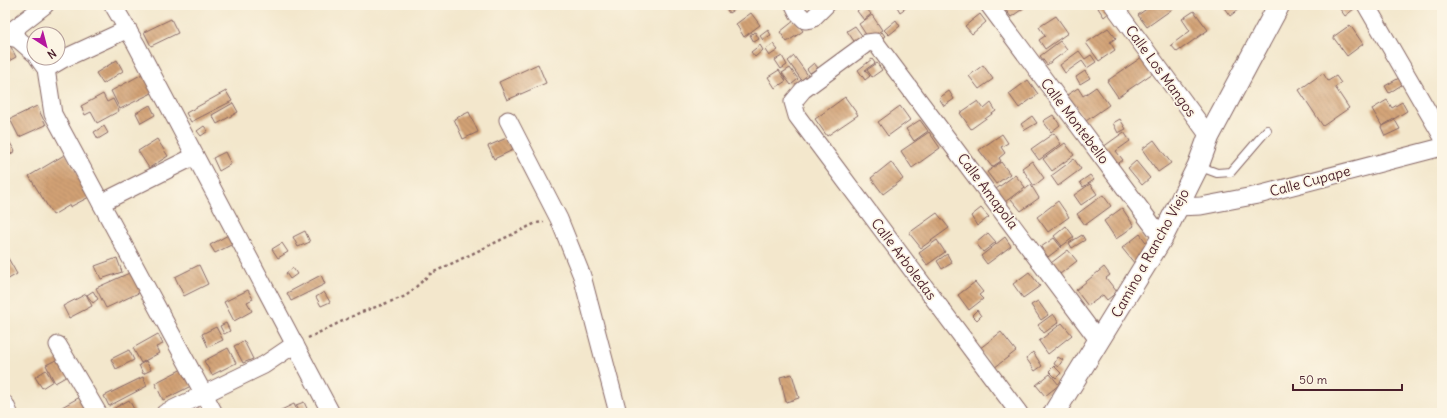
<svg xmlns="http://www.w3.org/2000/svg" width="1447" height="418" viewBox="0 0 1447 418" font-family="Delius,sans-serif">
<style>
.building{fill:url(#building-back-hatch)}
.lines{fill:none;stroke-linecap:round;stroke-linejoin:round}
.service-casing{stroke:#856563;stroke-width:10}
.minor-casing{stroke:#856563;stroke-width:19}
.tertiary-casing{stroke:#856563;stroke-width:23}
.path{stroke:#856563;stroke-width:2.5;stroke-dasharray:3 3;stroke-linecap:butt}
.service{stroke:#fff;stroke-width:8}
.minor{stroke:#fff;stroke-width:17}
.tertiary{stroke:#fff;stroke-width:21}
.labels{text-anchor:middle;stroke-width:3.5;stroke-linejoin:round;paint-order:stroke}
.street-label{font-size:14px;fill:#4a1f2b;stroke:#fcf5e5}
</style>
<defs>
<pattern id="building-back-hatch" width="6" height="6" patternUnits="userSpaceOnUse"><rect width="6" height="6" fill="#d2a174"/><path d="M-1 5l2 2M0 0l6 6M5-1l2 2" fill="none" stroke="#ac835f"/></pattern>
</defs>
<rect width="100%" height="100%" fill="#fcf5e5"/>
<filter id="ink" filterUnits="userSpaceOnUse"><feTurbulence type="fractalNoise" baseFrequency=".025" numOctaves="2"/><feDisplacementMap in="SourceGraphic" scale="8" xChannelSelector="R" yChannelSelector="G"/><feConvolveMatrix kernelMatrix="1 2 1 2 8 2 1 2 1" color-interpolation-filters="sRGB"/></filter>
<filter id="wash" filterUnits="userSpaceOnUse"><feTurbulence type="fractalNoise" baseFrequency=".012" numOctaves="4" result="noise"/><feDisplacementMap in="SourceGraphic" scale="16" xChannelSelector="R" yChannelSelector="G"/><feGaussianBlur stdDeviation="0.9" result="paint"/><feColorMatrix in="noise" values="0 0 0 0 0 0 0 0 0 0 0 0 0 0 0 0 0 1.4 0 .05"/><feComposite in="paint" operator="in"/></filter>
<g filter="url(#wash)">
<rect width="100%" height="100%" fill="#f3e7cc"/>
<g id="blocks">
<g class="building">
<polygon points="727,5 741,5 729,13 725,7"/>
<polygon points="864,5 871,14 864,20 857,11"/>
<polygon points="896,5 910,5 900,12"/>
<polygon points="1002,5 1028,5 1011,17"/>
<polygon points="1102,5 1107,5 1111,11 1104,17 1098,8"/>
<polygon points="1152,5 1178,5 1147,27 1138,15"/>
<polygon points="1222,5 1236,5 1239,9 1230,16"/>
<polygon points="1337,5 1359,5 1345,16"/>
<polygon points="1194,11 1208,30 1177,52 1171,45 1190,31 1182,19"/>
<polygon points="751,13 760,25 744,37 736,24"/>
<polygon points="980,14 986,22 972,34 965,26"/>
<polygon points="872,15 882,30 869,39 859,24"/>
<polygon points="1056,16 1068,33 1045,49 1039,40 1045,36 1039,27"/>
<polygon points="171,19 178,33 151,46 144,32"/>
<polygon points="795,20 803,31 787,42 780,32"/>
<polygon points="896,20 900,26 889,35 884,30"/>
<polygon points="1350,25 1363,44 1347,56 1333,37"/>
<polygon points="855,26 866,41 858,47 847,31"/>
<polygon points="1108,28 1116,38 1110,42 1115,50 1099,61 1086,43"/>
<polygon points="768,30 771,35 763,40 760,36"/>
<polygon points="755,32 759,39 754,42 750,35"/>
<polygon points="882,32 885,36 877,42 874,38"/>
<polygon points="8,41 16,57 5,63 5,42"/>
<polygon points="1060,41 1067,50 1047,65 1040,56"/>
<polygon points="773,44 778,50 769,56 765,50"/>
<polygon points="760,45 763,50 755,57 751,52"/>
<polygon points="1079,51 1085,59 1091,55 1096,62 1087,68 1082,61 1065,73 1060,65"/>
<polygon points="782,56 787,65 781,69 775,60"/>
<polygon points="794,56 812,81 805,85 788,61"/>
<polygon points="1142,57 1153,73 1118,97 1107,81"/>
<polygon points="872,59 875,63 865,70 870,76 865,80 858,70"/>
<polygon points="117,60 123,71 103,84 96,73"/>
<polygon points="814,63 818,68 810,73 807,69"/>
<polygon points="877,63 882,70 872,77 867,70"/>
<polygon points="538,64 546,83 507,100 499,82"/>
<polygon points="983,65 993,79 979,89 969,76"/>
<polygon points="790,68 798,79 791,85 782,73"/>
<polygon points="779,70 786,81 775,88 768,77"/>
<polygon points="1085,71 1090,78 1080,84 1076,77"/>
<polygon points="146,72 156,91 120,109 111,91"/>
<polygon points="1323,73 1328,81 1336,76 1341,83 1335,87 1349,108 1323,126 1299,90"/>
<polygon points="1399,78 1403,84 1389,93 1385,86"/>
<polygon points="1028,80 1038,94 1019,108 1009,94"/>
<polygon points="1096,87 1109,105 1086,121 1067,95 1078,88 1083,96"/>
<polygon points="226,91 232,101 191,122 186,113"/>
<polygon points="949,91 954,99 944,106 939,98"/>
<polygon points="103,94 107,102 113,99 119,111 97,123 91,112 85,115 81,106"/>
<polygon points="845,97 858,115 827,136 815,119"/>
<polygon points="1387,100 1392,108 1402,102 1407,111 1382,126 1372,109"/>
<polygon points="978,101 984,109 991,103 996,111 971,129 960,113"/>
<polygon points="233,103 238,112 217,124 212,115"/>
<polygon points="150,105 155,115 141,123 136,113"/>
<polygon points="37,106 46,125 19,137 10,119"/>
<polygon points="900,106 910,120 888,136 878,122"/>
<polygon points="469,112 478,132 463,139 454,119"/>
<polygon points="1053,115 1060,125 1051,132 1043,121"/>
<polygon points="1032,116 1037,123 1025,130 1021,124"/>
<polygon points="1120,119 1126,129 1118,133 1113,123"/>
<polygon points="920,120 928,131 914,141 906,129"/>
<polygon points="1395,120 1400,129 1385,136 1381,127"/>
<polygon points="104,126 108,133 98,139 94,132"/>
<polygon points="204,126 208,131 201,136 197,131"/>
<polygon points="929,132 940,148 912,168 901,151"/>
<polygon points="1124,132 1130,141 1116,151 1123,160 1116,165 1103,147"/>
<polygon points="1054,133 1061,144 1039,160 1031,149"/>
<polygon points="1002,134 1008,143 1001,147 1005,153 999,158 1001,161 992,167 979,150"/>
<polygon points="5,135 15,151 5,158"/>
<polygon points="509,137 515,149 494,159 488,146"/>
<polygon points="157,139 168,156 149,168 138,151"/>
<polygon points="1154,140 1171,163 1158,172 1142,149"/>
<polygon points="1065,143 1074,155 1052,171 1043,159"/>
<polygon points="225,152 231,164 219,171 213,158"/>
<polygon points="66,154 91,196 70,207 70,205 53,215 29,176"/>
<polygon points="1074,159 1081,169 1058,186 1051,176"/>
<polygon points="1032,161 1044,178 1034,186 1022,168"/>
<polygon points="1136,161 1150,178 1142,185 1128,168"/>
<polygon points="891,162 903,179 883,194 871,178"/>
<polygon points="1001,162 1010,174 996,184 987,172"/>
<polygon points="1015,175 1025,187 1005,202 996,189"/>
<polygon points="1090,175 1094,180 1083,187 1080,182"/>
<polygon points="1090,184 1097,194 1081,205 1074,195"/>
<polygon points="1031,185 1039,198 1021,211 1011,199"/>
<polygon points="1103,195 1111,206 1085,225 1077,214"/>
<polygon points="1058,201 1069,217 1048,232 1037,217"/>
<polygon points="981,208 989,217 977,226 971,216"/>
<polygon points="1122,208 1134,226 1116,239 1104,221"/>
<polygon points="937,213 949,228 921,248 909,233"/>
<polygon points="1066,226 1074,237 1062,246 1054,236"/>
<polygon points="305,231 310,242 298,247 293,237"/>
<polygon points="988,233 996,242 983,252 976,243"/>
<polygon points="230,234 235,243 215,253 210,245"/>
<polygon points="1140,234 1148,245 1135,264 1122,248"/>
<polygon points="1082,235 1085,240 1072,248 1069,243"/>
<polygon points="1005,237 1011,246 987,264 981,256"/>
<polygon points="1054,238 1061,247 1048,257 1041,247"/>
<polygon points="937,240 945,252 927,265 919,253"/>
<polygon points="282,243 288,252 278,258 272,249"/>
<polygon points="1068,250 1077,261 1060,274 1051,263"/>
<polygon points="947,254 952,263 942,269 937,261"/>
<polygon points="8,258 17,274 5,281 5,260"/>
<polygon points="117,258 122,272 101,279 95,266"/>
<polygon points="199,265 208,284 184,296 175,277"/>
<polygon points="1104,267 1110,275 1106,278 1117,292 1107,300 1103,295 1088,306 1076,290"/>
<polygon points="293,268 297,274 290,279 286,273"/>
<polygon points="136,270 145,290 106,308 96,288"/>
<polygon points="1029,272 1040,286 1023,298 1013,284"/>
<polygon points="321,275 325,284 291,301 287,293"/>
<polygon points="975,282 983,292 979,295 983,299 969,310 958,295"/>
<polygon points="248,290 253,299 247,302 252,311 234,321 224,302"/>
<polygon points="93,291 98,299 93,303 87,295"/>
<polygon points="324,292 330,302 321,306 316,297"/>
<polygon points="86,294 92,306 69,318 63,306"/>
<polygon points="1038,301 1048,315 1041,320 1031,305"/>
<polygon points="977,310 981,316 977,320 972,315"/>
<polygon points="1053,314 1059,322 1044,333 1038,325"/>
<polygon points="226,323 230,331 224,334 220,326"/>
<polygon points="1062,323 1072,335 1048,354 1039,341"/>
<polygon points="216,327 223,340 208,347 202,334"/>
<polygon points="1001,332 1016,351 994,368 979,349"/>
<polygon points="158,334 163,344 156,347 159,353 141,363 133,348"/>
<polygon points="244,341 253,359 243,363 234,346"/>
<polygon points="228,348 236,363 212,375 204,361"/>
<polygon points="129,350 134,360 116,369 111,359"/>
<polygon points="1033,352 1042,366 1035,371 1026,358"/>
<polygon points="62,357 71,374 55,383 46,365"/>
<polygon points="1058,357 1063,360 1058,367 1054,364"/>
<polygon points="146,361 151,370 143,374 139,365"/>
<polygon points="1054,366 1061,373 1056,378 1049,371"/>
<polygon points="184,368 193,385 163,400 155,383"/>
<polygon points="46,370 53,381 42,388 35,377"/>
<polygon points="792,374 799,398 786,402 780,377"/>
<polygon points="1050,374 1059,385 1045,396 1036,385"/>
<polygon points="143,377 147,386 109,406 104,396"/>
<polygon points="80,397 86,408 76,413 65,413 62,407"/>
<polygon points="129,400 136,413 112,413 111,410"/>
<polygon points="304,402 309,413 300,413 296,405"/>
<polygon points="294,404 298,413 280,413 279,411"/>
</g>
</g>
</g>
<g filter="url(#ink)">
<use href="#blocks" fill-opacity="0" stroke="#856563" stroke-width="1"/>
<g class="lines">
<defs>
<polyline id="service" points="1198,166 1217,173 1231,172 1267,130"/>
<g id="minor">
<polyline points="113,5 136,44 331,413"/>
<polyline points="794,5 798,13 805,20 812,19 826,5"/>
<polyline points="989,5 1162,238"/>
<polyline points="1113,5 1209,136"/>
<polyline points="1366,5 1442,136"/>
<polyline points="5,36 45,5"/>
<polyline points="5,36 18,39 34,53"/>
<polyline points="38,58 46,69 53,114 214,413"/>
<polyline points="46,69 63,59 128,29"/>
<polyline points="508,120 559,219 582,276 618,413"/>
<polyline points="101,203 195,156"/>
<polyline points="1177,207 1201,206 1258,195 1442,147"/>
<polyline points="58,345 98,413"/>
<polyline points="5,404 9,413"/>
<polyline points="165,413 264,365 295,344"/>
<polyline points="1019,413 797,116 793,102 803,90 867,43 875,42 1099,341"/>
</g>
<polyline id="tertiary" points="1054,413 1162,238 1198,166 1209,136 1279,5"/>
</defs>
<use href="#service" class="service-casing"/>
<use href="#minor" class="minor-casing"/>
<use href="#tertiary" class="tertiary-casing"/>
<polyline class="path" points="308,338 359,313 406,296 430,274 536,223 544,222"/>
<use href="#service" class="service"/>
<use href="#minor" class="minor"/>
<use href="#tertiary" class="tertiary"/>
</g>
</g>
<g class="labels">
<g class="street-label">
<text transform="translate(1161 71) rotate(54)" y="5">Calle Los Mangos</text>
<text transform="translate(1075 121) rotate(53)" y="5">Calle Montebello</text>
<text transform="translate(1310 181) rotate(-15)" y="5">Calle Cupape</text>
<text transform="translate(988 191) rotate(53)" y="5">Calle Amapola</text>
<text transform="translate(1150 253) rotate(-61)" y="5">Camino a Rancho Viejo</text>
<text transform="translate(904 259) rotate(53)" y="5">Calle Arboledas</text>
</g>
</g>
<rect width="1447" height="418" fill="none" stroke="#fcf5e5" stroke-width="20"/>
<g transform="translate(46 46) rotate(144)"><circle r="19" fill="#fcf5e5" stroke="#b59f9b"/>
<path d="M0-3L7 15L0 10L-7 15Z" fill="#b5179e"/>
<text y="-6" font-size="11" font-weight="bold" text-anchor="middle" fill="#4a1f2b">N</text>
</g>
<path d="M1293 384v6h109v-6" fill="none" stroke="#4a1f2b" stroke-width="2"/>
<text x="1299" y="384" font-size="12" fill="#4a1f2b" stroke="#fcf5e5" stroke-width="3" paint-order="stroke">50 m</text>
</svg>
